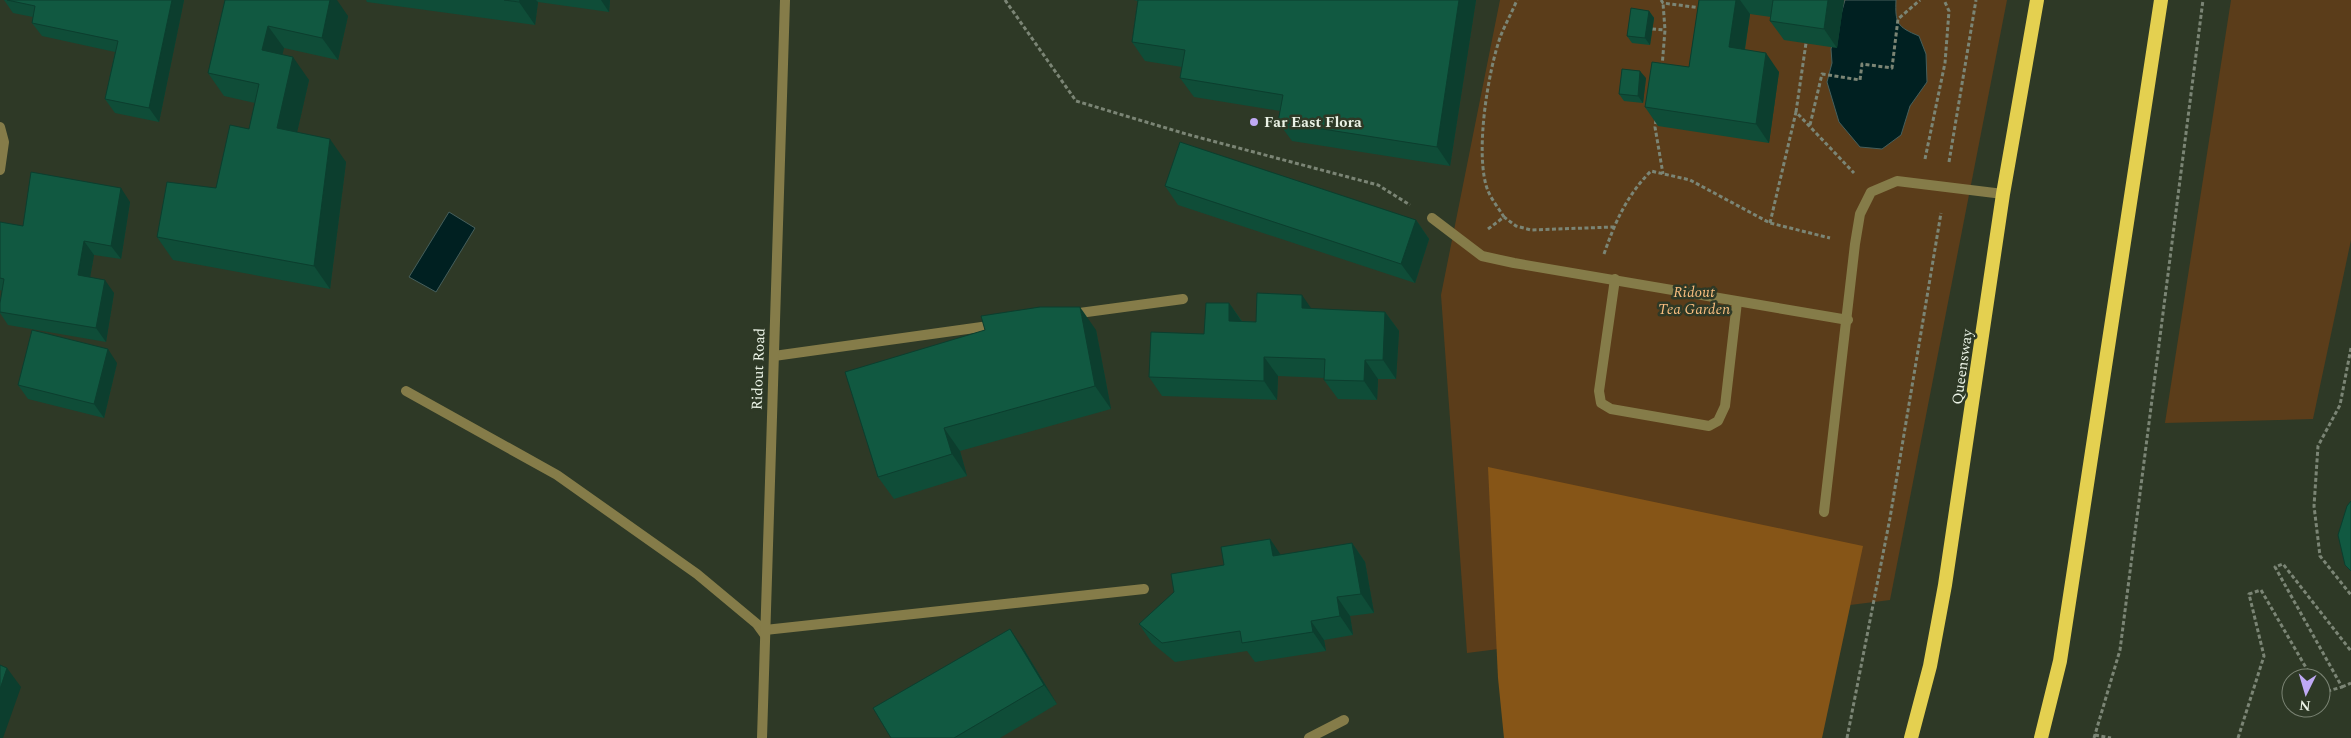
<svg xmlns="http://www.w3.org/2000/svg" width="2351" height="738" viewBox="0 0 2351 738" font-family="Spectral,serif">
<style>
.green{fill:#5b3d1a}
.forest{fill:#865517}
.water{fill:#002021;stroke:#465f5c}
.lines{fill:none;stroke-linecap:round;stroke-linejoin:round}
.path{stroke:#7b8575;stroke-width:3;stroke-dasharray:4 2.5;stroke-linecap:butt}
.service{stroke:#857c49;stroke-width:10}
.minor{stroke:#857c49;stroke-width:10}
.trunk{stroke:#e4d050;stroke-width:14}
.wall{fill:#0f4d38}
.shaded-wall{fill:#0c3e2e}
.building{fill:#115941;stroke:#0c3e2e}
.poi-dot{fill:#bfa9f4;stroke:#2e3926;stroke-width:2}
.labels{text-anchor:middle;stroke-width:5;stroke-linejoin:round;paint-order:stroke}
.poi-label{font-size:15px;font-weight:bold;fill:#ebf3e6;stroke:#2e3926;text-anchor:start}
.park-label{font-size:15px;font-style:italic;fill:#f7bd7f;stroke:#2e3926}
.street-label{font-size:15px;fill:#ebf3e6;stroke:#2e3926}
</style>
<rect width="100%" height="100%" fill="#2e3926"/>
<g class="green">
<polygon points="1500,0 2007,0 1890,600 1467,653 1441,295"/>
<polygon points="2231,0 2351,0 2351,240 2313,419 2165,423"/>
</g>
<polygon class="forest" points="1488,467 1863,546 1822,738 1504,738 1498,678"/>
<g class="water">
<path d="M1845 0H1896C1895 23 1897 27 1919 36L1926 54 1927 82 1910 106 1901 135 1882 149 1860 147 1839 122 1827 82 1832 63 1831 49Z"/>
<polygon points="449,212 475,228 436,292 409,277"/>
</g>
<g class="lines">
<g class="path">
<polyline points="1005,0 1076,101 1186,134 1378,185 1410,205"/>
<polyline points="1661,0 1663,3 1701,8"/>
<polyline points="1652,29 1665,30"/>
<polyline points="1662,67 1665,30 1663,3"/>
<polyline points="1796,112 1806,43"/>
<polyline points="1656,120 1655,127 1663,174"/>
<polyline points="1810,125 1822,74 1860,80 1862,64 1892,68 1898,19 1920,0"/>
<polyline points="1925,159 1945,63 1949,11 1944,0"/>
<polyline points="1949,162 1976,0"/>
<path d="M1504 217C1499 209 1492 200 1488 191 1474 156 1488 70 1501 35 1506 23 1512 12 1517 0"/>
<polyline points="1770,223 1796,112 1854,173"/>
<polyline points="1488,229 1504,217 1516,226 1531,230 1613,227"/>
<path d="M1604 254C1615 222 1627 195 1651 171L1690 180 1770 223 1830 238"/>
<polyline points="2351,348 2340,405 2318,446 2314,506 2320,556 2351,595"/>
<polyline points="2342,687 2351,683"/>
<polyline points="2321,693 2342,687 2275,567 2283,564 2351,651"/>
<polyline points="2095,735 2111,738"/>
<polyline points="1847,738 1890,518 1941,213"/>
<polyline points="2094,738 2120,650 2203,0"/>
<polyline points="2238,738 2264,656 2249,594 2261,590 2312,678"/>
</g>
<g class="service">
<polyline points="0,127 4,142 0,170"/>
<polyline points="1432,218 1482,256 1514,263 1848,320"/>
<polyline points="1615,279 1599,391 1601,403 1611,409 1709,426 1718,421 1725,406 1737,302"/>
<polyline points="406,391 557,475 697,574 757,624 765,635"/>
<polyline points="1824,512 1855,244 1860,214 1871,192 1897,181 2003,194"/>
</g>
<g class="minor">
<polyline points="1072,314 1183,299"/>
<polyline points="774,356 996,325"/>
<polyline points="765,630 1144,589"/>
<polyline points="762,738 785,0"/>
<polyline points="1309,738 1344,720"/>
</g>
<g class="trunk">
<polyline points="1911,738 1930,666 1945,585 2003,194 2037,0"/>
<polyline points="2041,738 2060,661 2161,0"/>
</g>
</g>
<g class="wall">
<polygon points="4,0 184,0 159,122 115,113 105,99 115,52 42,36 32,23 33,17 13,13"/>
<polygon points="225,0 348,16 338,60 284,48 282,55 309,80 297,132 346,162 330,289 173,260 157,237 216,188 249,129 255,103 224,96 208,73"/>
<polygon points="366,0 610,0 609,12 538,2 535,25 367,2"/>
<polygon points="1134,0 1476,0 1450,166 1292,141 1278,122 1280,111 1194,97 1180,78 1182,67 1145,61 1132,42 1138,1"/>
<polygon points="1699,0 1844,0 1837,48 1784,40 1770,21 1771,17 1750,14 1745,50 1779,72 1769,143 1658,126 1645,107 1689,67"/>
<polygon points="1649,11 1654,18 1650,45 1632,43 1627,36"/>
<polygon points="1646,78 1643,103 1624,101 1619,94"/>
<polygon points="1165,186 1416,220 1429,239 1415,283 1178,205"/>
<polygon points="130,202 121,259 94,255 90,277 114,293 106,342 8,325 0,313 0,303 2,291 0,290 0,222 23,226"/>
<polygon points="1229,303 1242,321 1256,322 1312,309 1385,312 1399,331 1396,379 1378,379 1377,400 1338,399 1324,380 1324,378 1278,376 1277,400 1162,396 1149,377 1204,334"/>
<polygon points="1096,330 1111,409 960,451 967,476 894,499 878,477 845,372"/>
<polygon points="117,363 104,418 28,399 18,385"/>
<polygon points="1270,539 1280,555 1352,543 1365,562 1374,613 1350,616 1353,635 1324,640 1326,651 1255,662 1247,651 1175,662 1152,643 1139,624 1224,565"/>
<polygon points="1023,648 1057,704 1000,738 891,738"/>
</g>
<g class="shaded-wall">
<polygon points="172,0 184,0 159,122 149,108"/>
<polygon points="330,0 337,0 348,16 338,60 322,38"/>
<polygon points="520,0 536,0 538,2 535,25 519,2"/>
<polygon points="601,0 610,0 609,12"/>
<polygon points="1459,0 1476,0 1450,166 1437,147"/>
<polygon points="1736,0 1740,0 1750,14 1742,66 1729,47"/>
<polygon points="1828,0 1844,0 1837,48 1824,29"/>
<polygon points="1649,11 1654,18 1650,45 1645,38"/>
<polygon points="268,26 284,48 278,73 262,50"/>
<polygon points="1766,53 1779,72 1769,143 1756,124"/>
<polygon points="293,57 309,80 293,150 277,128"/>
<polygon points="1640,71 1646,78 1643,103 1638,96"/>
<polygon points="330,139 346,162 330,289 314,266"/>
<polygon points="121,188 130,202 121,259 111,246"/>
<polygon points="1416,220 1429,239 1415,283 1401,264"/>
<polygon points="84,241 94,255 88,289 78,275"/>
<polygon points="105,280 114,293 106,342 96,328"/>
<polygon points="1302,295 1315,314 1302,308"/>
<polygon points="1229,303 1242,322 1229,321"/>
<polygon points="1080,307 1096,330 1111,409 1095,386"/>
<polygon points="1385,312 1399,331 1396,379 1383,360"/>
<polygon points="108,349 117,363 104,418 94,404"/>
<polygon points="1264,357 1278,376 1277,400 1264,381"/>
<polygon points="1365,360 1378,379 1377,400 1364,381"/>
<polygon points="944,428 960,451 967,476 952,454"/>
<polygon points="1270,539 1283,558 1273,556"/>
<polygon points="1352,543 1365,562 1374,613 1361,594"/>
<polygon points="1337,597 1350,616 1353,635 1340,616"/>
<polygon points="1311,621 1324,640 1326,651 1313,632"/>
<polygon points="1010,629 1023,648 1057,704 1044,685"/>
<polygon points="7,668 21,687 3,738 0,738 0,689"/>
</g>
<g class="building">
<polygon points="7,0 172,0 149,108 105,99 118,41 32,23 35,6"/>
<polygon points="225,0 330,0 322,38 268,26 262,50 293,57 277,128 330,139 314,266 157,237 167,182 216,188 230,125 249,129 259,84 208,73"/>
<polygon points="504,0 520,0 519,2"/>
<polygon points="1138,0 1459,0 1437,147 1278,122 1283,95 1180,78 1185,50 1132,42"/>
<polygon points="1699,0 1736,0 1729,47 1766,53 1756,124 1645,107 1652,62 1689,67"/>
<polygon points="1773,0 1828,0 1824,29 1770,21"/>
<polygon points="1631,8 1649,11 1645,38 1627,36"/>
<polygon points="1622,69 1640,71 1638,96 1619,94"/>
<polygon points="1180,142 1416,220 1401,264 1165,186"/>
<polygon points="31,172 121,188 111,246 84,241 78,275 105,280 96,328 0,312 0,303 4,279 0,278 0,222 23,226"/>
<polygon points="1257,293 1302,295 1302,308 1385,312 1383,360 1365,360 1364,381 1324,380 1325,359 1264,357 1264,381 1149,377 1151,332 1204,334 1206,303 1229,303 1229,321 1256,322"/>
<polygon points="1040,307 1080,307 1095,386 944,428 952,454 878,477 845,372 985,330 981,316"/>
<polygon points="32,330 108,349 94,404 18,385"/>
<polygon points="2351,501 2351,571 2345,565 2338,535 2347,506"/>
<polygon points="1270,539 1273,556 1352,543 1361,594 1337,597 1340,616 1311,621 1313,632 1242,643 1240,631 1162,643 1139,624 1174,592 1171,574 1224,565 1221,547"/>
<polygon points="1010,629 1044,685 954,738 891,738 873,708"/>
<polygon points="0,665 7,668 0,689"/>
</g>
<circle class="poi-dot" cx="1254" cy="122" r="5"/>
<g class="labels">
<g class="poi-label">
<text x="1264" y="127">Far East Flora</text>
</g>
<g class="park-label">
<text x="1694" y="297">Ridout<tspan x="1694" dy="17">Tea Garden</tspan></text>
</g>
<g class="street-label">
<text transform="translate(1962 367) rotate(-82)" y="5">Queensway</text>
<text transform="translate(758 369) rotate(-88)" y="5">Ridout Road</text>
</g>
</g>
<g transform="translate(2306 693) rotate(185)"><circle r="24" fill="#2e3926" stroke="#7a8373"/>
<path d="M0-4L9 19L0 12L-9 19Z" fill="#bfa9f4"/>
<text y="-8" font-size="14" font-weight="bold" text-anchor="middle" fill="#ebf3e6">N</text>
</g>
</svg>
